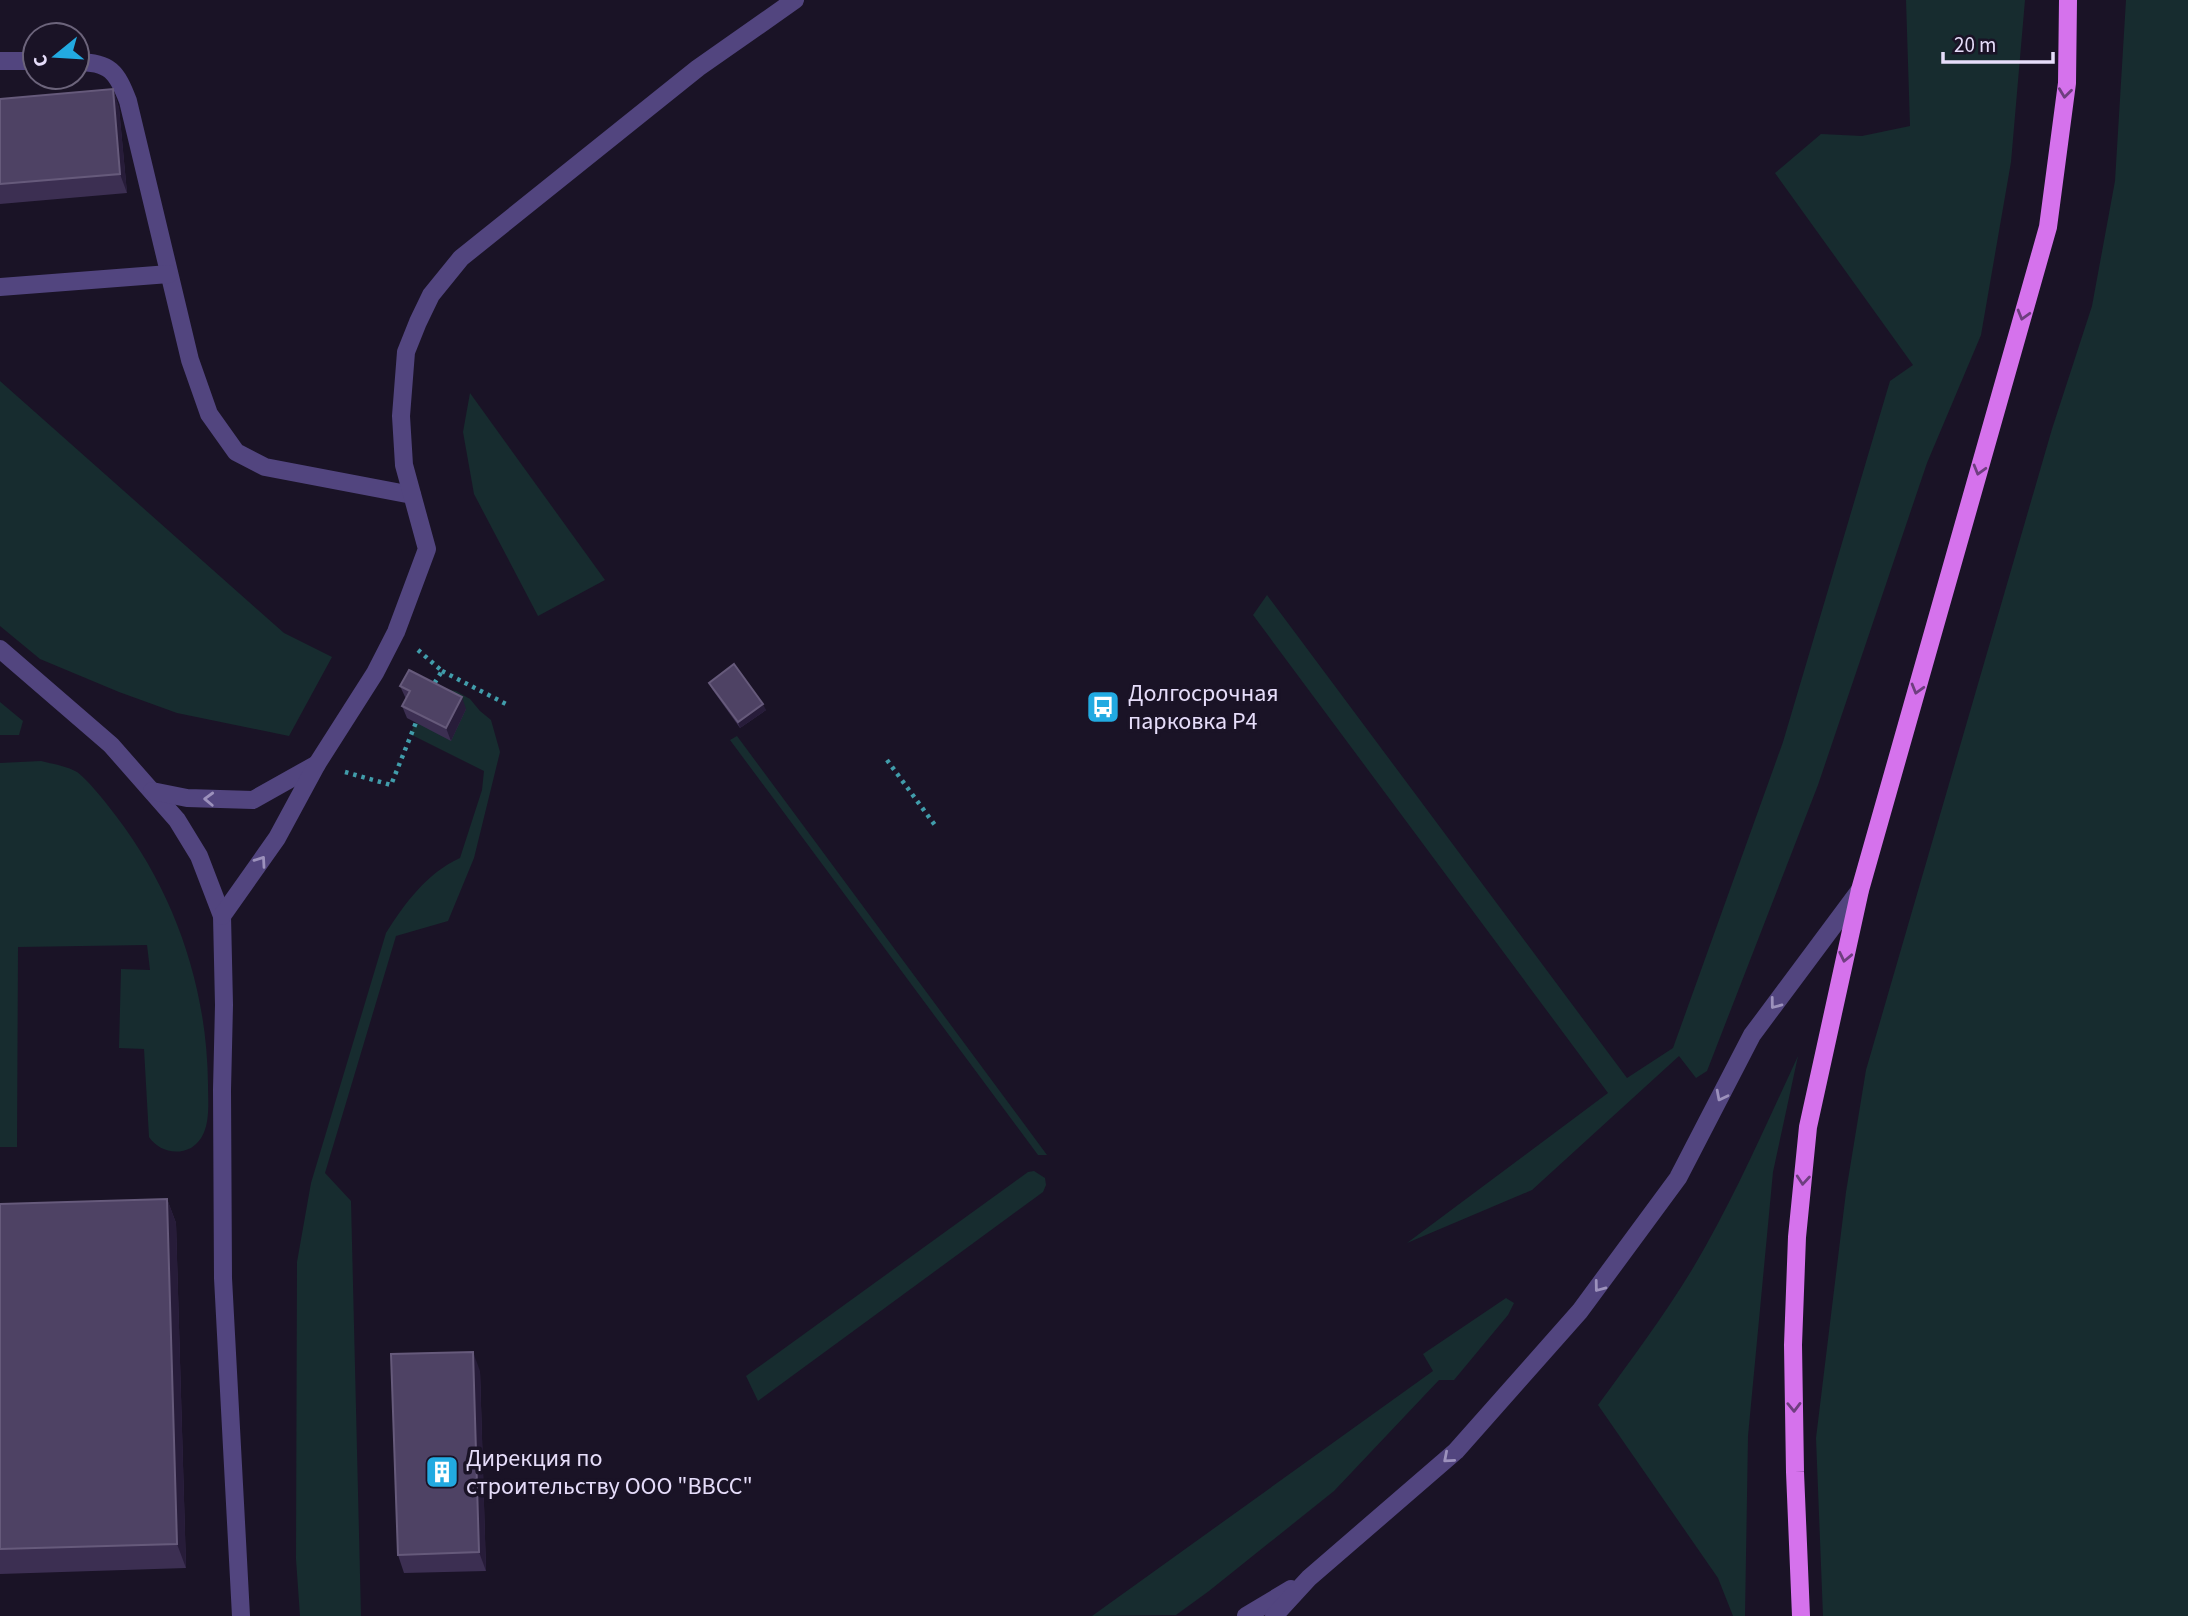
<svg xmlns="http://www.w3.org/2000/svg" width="2188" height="1616" viewBox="0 0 2188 1616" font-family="'Source Sans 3',sans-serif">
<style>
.green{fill:#172c2f}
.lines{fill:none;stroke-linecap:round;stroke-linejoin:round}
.path{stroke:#419dab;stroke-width:4.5;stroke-dasharray:3.5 5;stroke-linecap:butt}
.minor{stroke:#52457f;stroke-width:18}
.major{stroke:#d572ec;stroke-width:18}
.wall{fill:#3c2f52}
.shaded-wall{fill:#271c39}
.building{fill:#4e4264;stroke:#665a7b;stroke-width:2}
.oneway{stroke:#6e3e7f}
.oneway2{stroke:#9c91bc}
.labels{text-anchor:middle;stroke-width:7;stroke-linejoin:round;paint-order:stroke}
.poi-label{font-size:24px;fill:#e6ddfa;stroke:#1a1326;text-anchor:start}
</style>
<rect width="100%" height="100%" fill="#1a1326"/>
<g class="green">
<polygon points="1906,0 2025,0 2011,162 1981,335 1927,463 1818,785 1707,1071 1696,1078 1679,1056 1532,1190 1407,1243 1608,1093 1253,615 1267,595 1627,1078 1673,1048 1783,742 1890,381 1913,365 1775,173 1821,134 1862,136 1910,126"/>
<polygon points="2126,0 2188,0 2188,1616 1823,1616 1816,1438 1846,1192 1866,1070 2052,429 2092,306 2115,181"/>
<polygon points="0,381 284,633 332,657 289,736 177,713 119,692 40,659 0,626"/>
<polygon points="470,393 605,580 538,616 474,494 463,432"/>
<path d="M444 689 456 691 470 699 480 711 491 720 500 752 474 858 448 921 396 936 325 1173 351 1201 361 1616H300L296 1559 297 1262 311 1183 386 933C405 903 427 873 460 858L482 790 484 771 410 734 432 691Z"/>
<polygon points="0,702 23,721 19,735 0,735"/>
<polygon points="737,736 1047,1155 1038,1155 730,740"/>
<path d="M41 761C52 764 67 766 77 772 87 779 108 805 116 816 175 893 207 987 208 1084 208 1106 212 1135 191 1148 175 1156 158 1150 149 1137L144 1049 119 1048 121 969 150 970 147 945 18 947 17 1147H0V763Z"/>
<path d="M1798 1056 1773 1172 1748 1436 1745 1616H1733L1718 1578 1598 1405C1631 1360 1664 1316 1693 1268 1733 1201 1765 1127 1798 1056Z"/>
<polygon points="1034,1171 1045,1178 1046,1185 1043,1192 758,1401 746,1376 1028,1172"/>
<polygon points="1506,1298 1514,1303 1508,1315 1454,1380 1439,1380 1334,1491 1209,1591 1176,1615 1092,1616 1433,1371 1423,1354"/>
</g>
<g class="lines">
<g class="path">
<polyline points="418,650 442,671 432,687"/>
<polyline points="442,671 508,705"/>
<polyline points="887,760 937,828"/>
<polyline points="345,772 391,785 417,720"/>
</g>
<g class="minor">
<polyline points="0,61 35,61"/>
<path d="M77 62C110 62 117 72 128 101L190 360 209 414 236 452 265 467 412 495"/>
<polyline points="0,287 169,274"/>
<polyline points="0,649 111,745 177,820 199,856 222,916 224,1005 222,1090 223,1278 241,1616"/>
<polyline points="152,791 187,798 253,800 317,764"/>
<polyline points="222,916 277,838 317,764 375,673 396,632 427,549 404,465 401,416 406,352 418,322 431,295 461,258 698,68 795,0"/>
<polyline points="1246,1616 1291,1589"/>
<polyline points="1274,1616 1309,1578 1456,1451 1580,1311 1678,1178 1752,1035 1860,890"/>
</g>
<polyline class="major" points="1801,1616 1795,1472 1793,1345 1797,1237 1808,1127 1860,890 2048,227 2067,83 2068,0"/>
</g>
<g class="wall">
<polygon points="113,89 119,108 127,193 0,204 0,99"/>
<polygon points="709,683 766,710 740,728 712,689"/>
<polygon points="400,686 466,709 451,741 407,718 402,706 406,699"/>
<polygon points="167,1199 176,1223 186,1568 0,1574 0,1204"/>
<polygon points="480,1371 486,1571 404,1573 398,1555"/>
</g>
<g class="shaded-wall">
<polygon points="113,89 119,108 127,193 120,174"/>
<polygon points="462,697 466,709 451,741 446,728"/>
<polygon points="763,704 766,710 740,728 738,722"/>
<polygon points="167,1199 176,1223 186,1568 177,1544"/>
<polygon points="473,1352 480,1371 486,1571 479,1552"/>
</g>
<g class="building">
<polygon points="113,89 120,174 0,184 0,99"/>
<polygon points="734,664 763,704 738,722 709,683"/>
<polygon points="409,670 462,697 446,728 402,706 410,691 400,686"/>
<polygon points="167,1199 177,1544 0,1549 0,1204"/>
<polygon points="473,1352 479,1552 398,1555 391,1354"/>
</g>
<defs><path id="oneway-chevron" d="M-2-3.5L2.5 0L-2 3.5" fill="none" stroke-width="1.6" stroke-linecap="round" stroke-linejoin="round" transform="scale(1.75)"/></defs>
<g class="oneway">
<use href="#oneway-chevron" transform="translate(2065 93) rotate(97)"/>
<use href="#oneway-chevron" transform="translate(2023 315) rotate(106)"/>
<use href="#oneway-chevron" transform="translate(1979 470) rotate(106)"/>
<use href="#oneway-chevron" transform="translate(1917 689) rotate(106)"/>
<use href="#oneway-chevron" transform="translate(1845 957) rotate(102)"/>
<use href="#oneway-chevron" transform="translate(1803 1180) rotate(95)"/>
<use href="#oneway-chevron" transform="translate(1794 1407) rotate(89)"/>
</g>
<g class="oneway2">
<use href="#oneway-chevron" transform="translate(209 799) rotate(-178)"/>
<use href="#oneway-chevron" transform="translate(261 861) rotate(-55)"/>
<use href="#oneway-chevron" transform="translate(1775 1004) rotate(127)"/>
<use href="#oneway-chevron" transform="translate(1721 1096) rotate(117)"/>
<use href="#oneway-chevron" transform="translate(1599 1287) rotate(127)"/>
<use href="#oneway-chevron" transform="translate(1448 1458) rotate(139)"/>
</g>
<defs>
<symbol id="bus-square" viewBox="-11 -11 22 22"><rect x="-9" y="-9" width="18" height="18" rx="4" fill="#22aae1" stroke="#1a1326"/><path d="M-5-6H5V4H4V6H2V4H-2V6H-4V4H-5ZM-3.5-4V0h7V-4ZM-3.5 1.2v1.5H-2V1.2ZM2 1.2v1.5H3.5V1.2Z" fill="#fff"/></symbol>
<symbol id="building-square" viewBox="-11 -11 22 22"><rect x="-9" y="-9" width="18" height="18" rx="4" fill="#22aae1" stroke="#1a1326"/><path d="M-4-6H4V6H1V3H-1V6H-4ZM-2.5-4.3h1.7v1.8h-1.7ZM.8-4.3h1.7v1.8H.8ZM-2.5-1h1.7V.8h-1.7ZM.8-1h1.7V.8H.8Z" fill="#fff"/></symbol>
</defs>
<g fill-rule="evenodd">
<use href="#bus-square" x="1084" y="688" width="38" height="38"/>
<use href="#building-square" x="423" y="1453" width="38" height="38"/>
</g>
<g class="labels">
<g class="poi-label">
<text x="1128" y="701">Долгосрочная<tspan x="1128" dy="28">парковка P4</tspan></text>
<text x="466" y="1466">Дирекция по<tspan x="466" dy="28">строительству ООО "ВВСС"</tspan></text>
</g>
</g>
<g transform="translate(56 56) rotate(252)"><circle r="33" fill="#1a1326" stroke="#6c647b" stroke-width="2"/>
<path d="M0-5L12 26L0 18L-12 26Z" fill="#22aae1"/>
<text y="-10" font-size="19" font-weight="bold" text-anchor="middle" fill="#e6ddfa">С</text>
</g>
<path d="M1943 52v10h110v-10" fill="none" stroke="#e6ddfa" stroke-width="3.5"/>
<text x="1954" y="52" font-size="21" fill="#e6ddfa" stroke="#1a1326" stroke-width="5" paint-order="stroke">20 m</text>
</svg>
